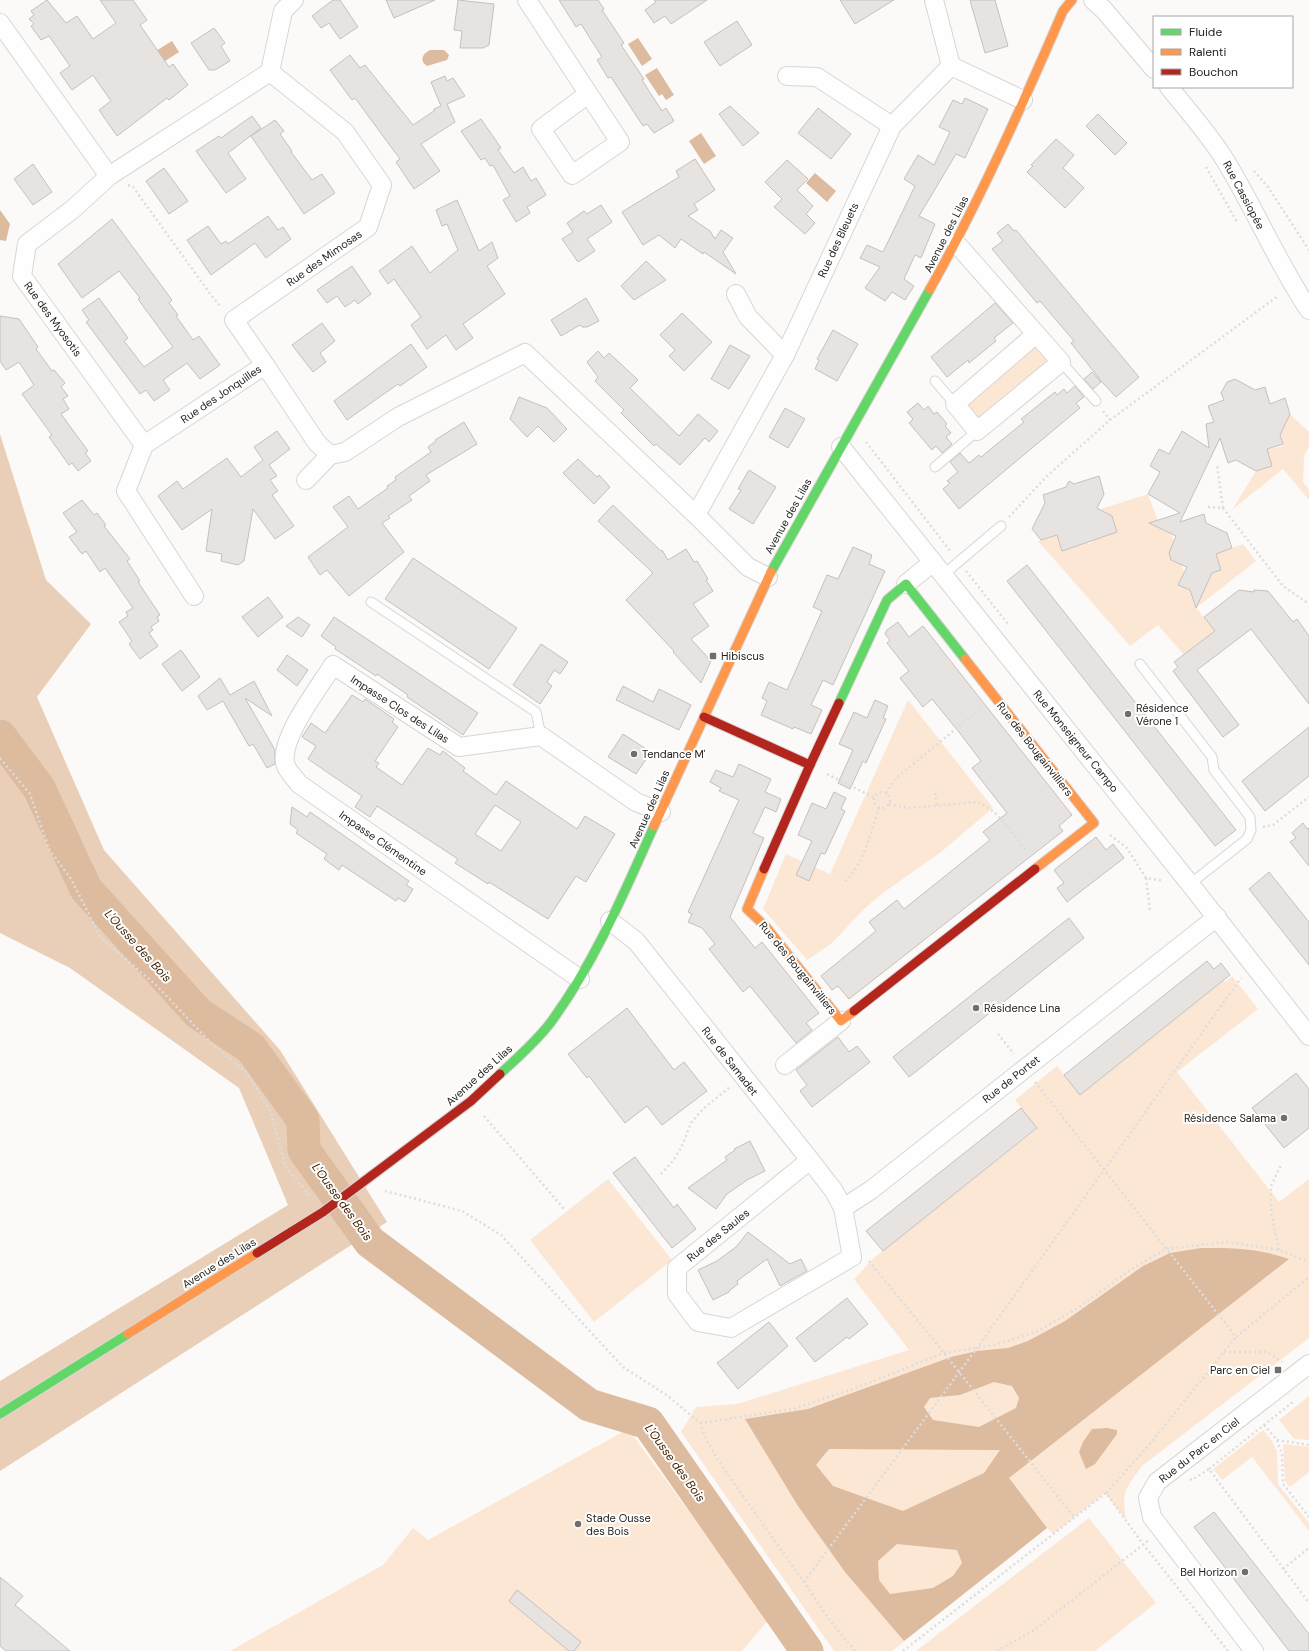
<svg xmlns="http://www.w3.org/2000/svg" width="1309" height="1651" viewBox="0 0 1309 1651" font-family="'DM Sans',sans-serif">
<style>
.green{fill:#fce7d5}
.forest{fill:#e9cfb7}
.water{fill:#dcbb9e;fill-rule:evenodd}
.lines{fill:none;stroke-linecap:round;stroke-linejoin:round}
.river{stroke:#dcbb9e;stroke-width:33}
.building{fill:#e6e3e0;stroke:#c3c0be;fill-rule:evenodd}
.lane-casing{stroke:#d8d6d3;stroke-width:11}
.street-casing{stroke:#d8d6d3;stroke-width:20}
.fast-casing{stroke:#d8d6d3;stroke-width:11}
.slow-casing{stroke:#d8d6d3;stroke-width:11}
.jam-casing{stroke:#d8d6d3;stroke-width:11}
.path{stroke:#ddd;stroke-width:2.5;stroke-dasharray:2 3;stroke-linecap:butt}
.lane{stroke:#fffefe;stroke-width:9}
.street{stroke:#fffefe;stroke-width:18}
.fast{stroke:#63d668;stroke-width:9}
.slow{stroke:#ff974d;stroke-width:9}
.jam{stroke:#b3261e;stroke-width:9}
.poi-dot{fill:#706d6a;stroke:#fff;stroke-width:1.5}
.labels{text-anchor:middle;stroke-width:4;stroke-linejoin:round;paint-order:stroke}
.street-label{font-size:11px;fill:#25211e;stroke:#fff}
.poi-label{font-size:11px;fill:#25211e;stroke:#fff;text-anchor:start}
.water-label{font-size:12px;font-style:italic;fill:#432403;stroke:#fff}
</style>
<rect width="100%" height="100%" fill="#fcfaf8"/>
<g class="green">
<polygon points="1033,345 1047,361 1048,365 981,422 964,404"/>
<polygon points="1290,414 1309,432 1309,446 1304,456 1303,482 1309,489 1309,500 1283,469 1232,510 1256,471 1272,466 1267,449 1283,446 1278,427 1285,425"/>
<polygon points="1148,494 1161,529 1171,534 1174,541 1169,553 1171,560 1182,565 1192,598 1202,594 1208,583 1205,575 1221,570 1216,554 1243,544 1256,561 1196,608 1215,631 1184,655 1158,625 1130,646 1038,541 1057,535 1062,551 1079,545 1081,540 1090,544 1095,535 1101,538 1117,532 1112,517 1101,509"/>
<polygon points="908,700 993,808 941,852 883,893 864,909 832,943 807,960 763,909 786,854 830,874"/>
<path d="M1232 976 1258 1009 1177 1072 1279 1202 1309 1179V1338L1142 1466C1126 1489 1121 1490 1126 1520L1105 1493 1053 1534 1047 1528 892 1651H834L681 1432 696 1407 737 1404 909 1350 854 1279 874 1258 1037 1129 1015 1100 1057 1066 1080 1095 1223 980 1225 982Z"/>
<polygon points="608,1179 672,1260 594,1322 530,1240"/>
<polygon points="1309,1396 1309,1440 1294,1439 1279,1420"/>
<polygon points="628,1429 769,1619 742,1651 230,1651 383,1565 413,1528 428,1540"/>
<polygon points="1263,1430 1272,1441 1277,1452 1278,1484 1309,1523 1309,1531 1252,1457 1222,1480 1213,1469"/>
<polygon points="1283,1444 1309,1447 1309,1472 1290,1487 1285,1481"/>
<polygon points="1089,1518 1156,1603 1095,1651 916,1651"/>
</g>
<polygon class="forest" points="0,434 46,580 91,624 37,697 104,850 280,1050 387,1222 0,1471 0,1381 288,1205 239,1088 70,968 0,933"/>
<g class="water">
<polygon points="638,38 652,59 642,66 628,44"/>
<polygon points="172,41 179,52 159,65 151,54"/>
<path d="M430 50H444L449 55 447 60 427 66C419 61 422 54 430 50Z"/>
<polygon points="657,68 674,95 666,100 662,94 659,96 645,75"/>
<polygon points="701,133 716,156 704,164 689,141"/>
<polygon points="815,173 836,191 827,202 806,183"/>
<polygon points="0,210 10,224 6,241 0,240"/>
<path d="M1201 1248C1233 1248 1258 1248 1289 1259L1009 1478 1047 1528 904 1641 845 1572 798 1506 745 1419 808 1409 951 1357 977 1351 1008 1348 1028 1341 1065 1321 1143 1266 1170 1253ZM994 1382 1012 1386 1019 1398 1016 1408 979 1427 933 1420 924 1407 930 1398 960 1395ZM829 1449 1000 1450 984 1473 903 1511 833 1486 816 1465ZM897 1544 957 1550 962 1563 953 1576 933 1588 890 1594 879 1580 878 1561Z"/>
<polygon points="1107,1428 1117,1430 1117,1434 1095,1464 1086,1469 1079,1452 1083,1442 1092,1429"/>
</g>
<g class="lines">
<polyline class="river" points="0,736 39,788 86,889 198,1013 251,1048 303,1120 304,1150 370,1242 589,1405 648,1423 807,1651"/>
</g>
<g class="building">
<polygon points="47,0 66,23 77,16 93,39 116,23 100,0 133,0 147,20 140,25 169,67 173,64 188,85 169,100 167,98 117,136 99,110 111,101 93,75 72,90 60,73 70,66 49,36 41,40 31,26 34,24 29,19 34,15 31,11"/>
<polygon points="333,0 340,0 358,27 340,39 329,23 321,28 312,16"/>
<polygon points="386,0 435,0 394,18"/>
<polygon points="458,0 494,4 489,45 483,48 460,48 462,31 454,30"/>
<polygon points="559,0 598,0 604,9 602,10 624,43 621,45 644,79 642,80 662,111 666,108 674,121 654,133 647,124 643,126 611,77 608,78 597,60 602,57 581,24 576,27"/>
<polygon points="654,0 707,0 671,24 665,16 654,23 645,10 656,2"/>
<polygon points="840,0 894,0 855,24"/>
<polygon points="970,0 995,0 1008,46 985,53"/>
<polygon points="737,21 752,45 720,66 704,42"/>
<polygon points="214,28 225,43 221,46 230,61 215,70 209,70 191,43"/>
<polygon points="350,55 360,68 365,65 413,125 434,111 434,109 441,106 431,82 445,76 447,81 453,78 465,96 447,104 455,122 421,144 440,171 414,189 396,162 400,159 355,98 352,100 330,70"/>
<polygon points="965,98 988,109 965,158 956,154 919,216 935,224 921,258 915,255 904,279 914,286 905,300 892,292 885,301 865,288 880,267 860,258 867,245 883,252 915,186 904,179 918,155 934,165 950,132 939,127 953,100 962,104"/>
<polygon points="730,106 759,133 743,146 719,114"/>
<polygon points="818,108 851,134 831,159 798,133"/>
<polygon points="1098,114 1127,143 1115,155 1086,126"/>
<polygon points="252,116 261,128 228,153 246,179 226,193 196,151 219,136 221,138"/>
<polygon points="481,119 501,148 498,150 514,173 523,167 531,181 536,178 546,195 527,207 530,213 516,222 503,200 510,196 493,165 490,166 485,158 481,160 461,131"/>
<polygon points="275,120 284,131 280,134 292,151 291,152 312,180 322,174 335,193 304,214 251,136"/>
<polygon points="1056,139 1074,155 1063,168 1084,188 1065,208 1027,172 1033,166 1031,165"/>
<polygon points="695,159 715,190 694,204 698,210 688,216 710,231 715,239 721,230 733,238 723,252 736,274 704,252 703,254 681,239 675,248 659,235 643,245 622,212 679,177 676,171"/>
<polygon points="787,160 808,179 797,190 813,206 806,214 815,223 805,234 774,207 782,199 765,182"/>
<polygon points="33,164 52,192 33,205 14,179"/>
<polygon points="164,168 188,201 169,214 146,181"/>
<polygon points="457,200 479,251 492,242 498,258 487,266 505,294 463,324 473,338 456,350 446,335 427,349 411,325 421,317 394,279 388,284 379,271 412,246 430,273 458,250 447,224 442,226 436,210"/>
<polygon points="601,205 612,222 587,239 595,251 578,262 562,239 573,232 567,223 584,211 587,214"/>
<polygon points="268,216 278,230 283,227 291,239 266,258 255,243 211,275 187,240 208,226 221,244 226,241 228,244"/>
<polygon points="112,219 172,300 169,303 178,315 176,316 193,340 199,336 220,365 200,379 187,363 163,380 170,390 154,401 146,390 140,394 86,322 89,320 82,310 99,298 128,338 124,341 144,367 173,347 138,299 140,298 119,271 82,298 58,264"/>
<polygon points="1008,224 1014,231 1016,230 1139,377 1116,397 1102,382 1071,343 1074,341 1040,301 1037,303 992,249 1003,241 997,233"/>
<polygon points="646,261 666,280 634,300 621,286"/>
<polygon points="352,266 371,294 358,304 355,300 345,307 337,296 327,303 317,290"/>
<polygon points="586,298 599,321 587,327 582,327 580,325 561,336 551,320"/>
<polygon points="995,303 1013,323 994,338 996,341 969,363 968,360 947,377 931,357"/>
<polygon points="682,313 712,342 684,371 669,356 675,350 660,335"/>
<polygon points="0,316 19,319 38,347 36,349 52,371 54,370 65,383 61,387 68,396 63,399 69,409 61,414 88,451 85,453 91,461 78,471 72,463 69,465 49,437 52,435 22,394 34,385 19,362 6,370 0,361"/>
<polygon points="322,323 335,341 320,353 326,362 313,372 292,345"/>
<polygon points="833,330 858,344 837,381 815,369 819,360 817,359"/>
<polygon points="411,344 427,367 400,386 398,384 347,420 334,401"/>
<polygon points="730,345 750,356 729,389 711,379"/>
<polygon points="598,351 604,358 609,353 638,380 630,388 679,436 698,414 718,431 709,442 705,438 680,465 656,444 654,446 621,413 624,410 595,381 598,377 587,362"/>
<polygon points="1092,372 1101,382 1093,389 1084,379"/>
<polygon points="1235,379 1255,390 1265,387 1270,404 1285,398 1290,414 1280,435 1283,444 1267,449 1272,466 1256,471 1236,460 1228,463 1220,438 1180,522 1204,514 1206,523 1227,533 1232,548 1216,554 1221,570 1212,573 1196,608 1190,590 1178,585 1187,567 1171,560 1169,553 1176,536 1149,523 1180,513 1148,494 1160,472 1150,466 1159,449 1169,454 1182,431 1209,448 1206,424 1214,422 1208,406 1224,400 1221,393 1227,382"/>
<polygon points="1075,386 1084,397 1076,403 1080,408 959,509 943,489 950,483 947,481 958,472 950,462 960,453 969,463 979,455 981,457 1024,422 1021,419 1055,392 1057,395 1064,389 1067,393"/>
<polygon points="519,397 547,408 567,429 554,442 538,426 527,437 510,419"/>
<polygon points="918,403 924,410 928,406 934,414 937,412 947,424 945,426 951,433 946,437 952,444 942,453 936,446 932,450 909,423 913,419 907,412"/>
<polygon points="785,408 805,419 788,448 769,437"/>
<polygon points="464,422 477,444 426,475 430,481 409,496 412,500 388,516 390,518 382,523 404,552 349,596 327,570 320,575 308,557 348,527 333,507 349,496 358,509 388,488 387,486 396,480 395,477 431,452 428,447 436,441 435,440"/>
<polygon points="277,431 290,449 269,465 277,476 270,480 278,491 272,495 294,526 275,539 253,509 244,561 238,565 221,561 222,554 206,551 212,509 182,530 158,496 177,481 183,489 227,458 241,477 263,460 254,447"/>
<polygon points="578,459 597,477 599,475 610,487 594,504 563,473"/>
<polygon points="749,470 776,487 753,524 729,509 741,490 738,489"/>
<polygon points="1099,476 1104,494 1097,508 1112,516 1117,532 1062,551 1057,535 1041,540 1032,529 1045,503 1043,495 1066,487 1069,481 1074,484"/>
<polygon points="82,500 94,515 97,513 106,525 104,526 130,559 127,561 140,581 138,582 160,615 157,617 159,621 151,627 153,630 149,633 158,646 140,659 129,644 132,641 119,622 128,616 126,612 133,608 105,568 100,572 86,551 82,554 69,537 77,532 63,513"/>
<polygon points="613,505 661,551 662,550 668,560 686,549 694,562 697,561 708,579 706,580 713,591 693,604 709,626 691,639 711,661 701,683 673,652 674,651 626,600 653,573 598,521"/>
<polygon points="853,547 872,555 869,564 885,571 833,685 823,680 811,705 822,710 811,734 794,727 793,729 761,715 767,701 762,698 769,682 787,690 822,611 813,607 827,575 838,579"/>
<polygon points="413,558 517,628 489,669 385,599"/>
<polygon points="1027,565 1236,830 1215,846 1007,581"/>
<polygon points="1239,590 1254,592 1254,590 1268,591 1293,622 1297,619 1309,636 1309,704 1251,629 1197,670 1239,725 1223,737 1173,671 1178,667 1174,662 1215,631 1204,617"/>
<polygon points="268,597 283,617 258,637 242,617"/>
<polygon points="298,617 310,625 302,637 286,626"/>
<polygon points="334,617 478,713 463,735 407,697 408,695 377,674 376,676 335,649 336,647 321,636"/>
<polygon points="898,622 909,637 923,626 1072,815 1059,826 1063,831 849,999 838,986 832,990 821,976 876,931 869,922 897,900 904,909 990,840 983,832 1007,813 972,768 981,761 959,732 932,699 923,707 900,678 909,671 887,643 890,640 885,634 887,630"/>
<polygon points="541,644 568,662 560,674 554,670 547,682 552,686 540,704 513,685"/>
<polygon points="181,650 200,677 182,691 162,664"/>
<polygon points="287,655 308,670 297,686 277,670"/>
<polygon points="220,678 230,695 254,681 272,716 245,698 275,750 275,764 267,768 253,744 249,746 223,701 207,710 198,696"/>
<polygon points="623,686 653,702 659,689 691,705 679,730 616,700"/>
<path d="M352 695 363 702 365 699 394 719 392 722 398 727 375 761 379 763 376 767 402 785 428 748 440 755 443 751 465 768 463 771 496 795 506 781 577 829 585 816 615 834 586 882 576 876 548 919 489 882 488 884 455 863 458 859 377 806 370 817 355 807 362 796 308 759 316 746 302 737 311 723 325 733ZM495 805 521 822 501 851 475 834Z"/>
<polygon points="875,700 888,706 883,718 886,719 866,763 863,761 850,789 838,783 853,750 839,744 854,712 867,718"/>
<polygon points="1309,727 1309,776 1265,811 1242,781"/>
<polygon points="623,734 651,752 636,774 608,757"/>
<polygon points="739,764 771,779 765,792 781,799 776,812 765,807 753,833 764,838 730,917 755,948 762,942 819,1013 806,1023 812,1030 796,1043 750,986 743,992 709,949 715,944 702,928 688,922 692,914 688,912 739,800 719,791 721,788 710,782 716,770 733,777"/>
<polygon points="834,792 846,798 841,809 845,811 825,854 821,853 809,881 796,875 812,841 798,835 812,803 826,809"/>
<polygon points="292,807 307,817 310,812 409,881 406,885 413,889 405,902 398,898 396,901 342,865 339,870 324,859 327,854 296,833 298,830 290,824"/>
<polygon points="1303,823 1307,829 1309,828 1309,866 1290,842 1296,838 1292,833"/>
<polygon points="1096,837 1106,850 1113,844 1124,858 1067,902 1057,888 1064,883 1054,870"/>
<polygon points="1269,872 1309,922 1309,965 1249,889"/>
<polygon points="1069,918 1084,938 909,1077 893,1057"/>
<polygon points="1207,961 1214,969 1221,963 1230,975 1080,1095 1064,1075"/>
<polygon points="627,1008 674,1070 684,1062 707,1091 662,1125 647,1106 625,1123 589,1076 587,1078 568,1054"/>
<polygon points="838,1037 849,1052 857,1046 870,1062 812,1107 800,1091 807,1085 796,1070"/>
<polygon points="1296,1073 1309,1089 1309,1128 1284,1148 1252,1108"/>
<polygon points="1021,1108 1037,1128 883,1251 866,1231"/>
<polygon points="750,1141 765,1171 747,1180 727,1194 716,1209 688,1188 727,1160 725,1157 735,1150 734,1149"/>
<polygon points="635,1157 674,1208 677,1204 696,1229 672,1248 613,1173"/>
<polygon points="748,1232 790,1264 801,1259 807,1271 780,1286 767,1259 737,1281 738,1284 729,1291 729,1292 713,1300 698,1270 717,1261 736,1247"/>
<polygon points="847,1298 868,1324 849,1339 847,1337 815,1362 796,1338"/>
<polygon points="769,1322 788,1346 738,1389 717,1363"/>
<polygon points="1214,1512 1309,1634 1309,1651 1289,1651 1194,1527"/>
<polygon points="0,1577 23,1596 15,1605 70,1651 6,1651 0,1646"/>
<polygon points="517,1590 581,1642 574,1651 569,1651 509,1601"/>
</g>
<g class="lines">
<defs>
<g id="lane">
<polyline points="1061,362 1096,401"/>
<polyline points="935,381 955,404"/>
<polyline points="935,467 977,431"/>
<polyline points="943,575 1001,526"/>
<polyline points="371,602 536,712 541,736"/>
<polyline points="1140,664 1212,757 1214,770 1250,817 1251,830 1247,839 1190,884"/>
</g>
<g id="street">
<polyline points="527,0 620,142 572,175 541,129 588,94"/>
<polyline points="934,0 951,66 1023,100"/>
<polyline points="1093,0 1104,10 1154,69"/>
<polyline points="0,23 109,176 73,209 27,244 22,276 144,445 126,491 194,596"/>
<polyline points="270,72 283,11 294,0"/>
<polyline points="787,76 817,77 892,126"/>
<path d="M1169 87C1188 111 1209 134 1225 160 1255 209 1277 262 1309 310"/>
<polyline points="109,176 270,72 345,132 382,185 368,227 234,320 265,365"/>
<polyline points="956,243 1061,362 977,431 955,404 1036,334"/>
<polyline points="736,294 748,317 785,355"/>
<polyline points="144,445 265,365 317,443 330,455 345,452 398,417 525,353 696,515 785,355 892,126 951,66"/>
<polyline points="841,447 1190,884 1309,1036"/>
<polyline points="306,480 330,455"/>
<polyline points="696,515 748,567 768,577"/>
<polyline points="906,584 933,562"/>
<polyline points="610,921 636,941 810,1160 834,1191 843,1208"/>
<path d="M580 979 299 784C295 778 286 770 285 763 280 737 319 688 333 665L459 747 541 736 636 802 661 812"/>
<polyline points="785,1065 841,1021"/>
<polyline points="810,1160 677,1268 677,1294 698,1322 731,1328 852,1257 843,1208 871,1190 1217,917"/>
<polyline points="1254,1651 1152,1517 1148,1498 1157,1482 1309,1364"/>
</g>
<g id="fast">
<polyline points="771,572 930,289"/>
<polyline points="839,703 887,600 906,584 965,659"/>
<path d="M500 1074C517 1058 537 1041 551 1022 595 962 624 893 654 826"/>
<polyline points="0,1414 128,1334"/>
</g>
<g id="slow">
<path d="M930 289C980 200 1022 106 1063 11L1072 0"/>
<polyline points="965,659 1094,823 1035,869"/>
<polyline points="654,826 771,572"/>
<polyline points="764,869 747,909 766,927 841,1021 854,1011"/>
<polyline points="128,1334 257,1253"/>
</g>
<g id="jam">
<polyline points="704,717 810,765 764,869"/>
<polyline points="810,765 839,703"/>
<polyline points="854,1011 1035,869"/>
<polyline points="257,1253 323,1212 471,1101 500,1074"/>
</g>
</defs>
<use href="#lane" class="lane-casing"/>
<use href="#street" class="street-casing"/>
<use href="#fast" class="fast-casing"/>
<use href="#slow" class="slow-casing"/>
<use href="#jam" class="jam-casing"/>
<g class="path">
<polyline points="1206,167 1237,222"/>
<polyline points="1254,171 1268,187 1309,250"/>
<polyline points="128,185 133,187 211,295 221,307"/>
<polyline points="1103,411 1110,420"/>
<polyline points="866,442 951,552"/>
<polyline points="1208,507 1223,508 1217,465"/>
<polyline points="1223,508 1283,586 1309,604"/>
<polyline points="1009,517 1046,477 1110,420 1278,296"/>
<polyline points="966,571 1008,624"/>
<polyline points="0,758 30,794 49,849 71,879 101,938 156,985 212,1044 245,1071 271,1112 285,1166 311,1197"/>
<polyline points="827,774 875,798"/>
<circle cx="882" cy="800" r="8"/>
<polyline points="886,793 896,778 980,709"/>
<polyline points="935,793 937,807"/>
<path d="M889 804 908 808 978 802C1000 812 1012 833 1027 852"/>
<polyline points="1263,827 1273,825 1309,797"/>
<polyline points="1110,835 1127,848 1146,878 1164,881"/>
<polyline points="1146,878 1150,911"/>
<path d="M845 881C865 863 871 832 879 807"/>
<polyline points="998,1034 1014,1054"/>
<polyline points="1035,1082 1236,1337 1309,1277"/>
<polyline points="484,1116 565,1210"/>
<polyline points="661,1174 673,1161 681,1148 691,1123 703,1109 730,1087"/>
<polyline points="385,1191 462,1211 501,1235 623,1367 668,1396 700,1423 707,1441 721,1465 804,1582 831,1622 855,1651"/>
<polyline points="1279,1250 1271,1212 1271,1186 1282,1163"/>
<polyline points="869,1261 944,1353 1074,1517"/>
<polyline points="1224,1352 1267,1352 1282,1362"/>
<polyline points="700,1423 793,1409 856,1388 944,1353 994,1345 1036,1332 1078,1308 1130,1270 1166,1249 1226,1242 1279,1250 1309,1262"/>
<polyline points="1264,1425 1277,1440 1282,1454 1283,1484 1309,1517"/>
<polyline points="1277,1440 1309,1445"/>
<polyline points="1209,1469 1294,1401"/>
<polyline points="1190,1479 1192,1480 1209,1469 1309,1603"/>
<polyline points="1106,1493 1150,1444 1236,1337"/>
<polyline points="1283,1569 1309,1548"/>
<polyline points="804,1582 977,1348 1241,978"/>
<polyline points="903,1651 1106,1493 1143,1544 1228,1651"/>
<polyline points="997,1651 1034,1630 1149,1540"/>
</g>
<use href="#lane" class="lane"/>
<use href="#street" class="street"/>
<use href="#fast" class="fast"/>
<use href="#slow" class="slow"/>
<use href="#jam" class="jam"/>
</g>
<g class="poi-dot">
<rect x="709" y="652" width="8" height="8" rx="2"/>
<circle cx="1128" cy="714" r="4"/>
<circle cx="634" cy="754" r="4"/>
<circle cx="976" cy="1008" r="4"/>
<circle cx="1284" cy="1118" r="4"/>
<rect x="1274" y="1366" width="8" height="8" rx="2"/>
<circle cx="578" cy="1524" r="4"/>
<circle cx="1245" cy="1572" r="4"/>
</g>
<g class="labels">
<g class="street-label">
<text transform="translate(1244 195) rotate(62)" y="4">Rue Cassiopée</text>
<text transform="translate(946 234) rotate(-63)" y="4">Avenue des Lilas</text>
<text transform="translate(838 240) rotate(-65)" y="4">Rue des Bleuets</text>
<text transform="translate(324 258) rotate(-35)" y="4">Rue des Mimosas</text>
<text transform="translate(53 319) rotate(54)" y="4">Rue des Myosotis</text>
<text transform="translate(221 394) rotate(-34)" y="4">Rue des Jonquilles</text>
<text transform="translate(788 516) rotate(-61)" y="4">Avenue des Lilas</text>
<text transform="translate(400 709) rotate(33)" y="4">Impasse Clos des Lilas</text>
<text transform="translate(1076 741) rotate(51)" y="4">Rue Monseigneur Campo</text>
<text transform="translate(1035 749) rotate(52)" y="4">Rue des Bougainvilliers</text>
<text transform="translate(649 809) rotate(-66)" y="4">Avenue des Lilas</text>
<text transform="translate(383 843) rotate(35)" y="4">Impasse Clémentine</text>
<text transform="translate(798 968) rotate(51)" y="4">Rue des Bougainvilliers</text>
<text transform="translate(730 1061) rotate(52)" y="4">Rue de Samadet</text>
<text transform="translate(479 1075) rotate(-42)" y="4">Avenue des Lilas</text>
<text transform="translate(1011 1079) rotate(-38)" y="4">Rue de Portet</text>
<text transform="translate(718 1235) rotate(-39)" y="4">Rue des Saules</text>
<text transform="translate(219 1263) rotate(-32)" y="4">Avenue des Lilas</text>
<text transform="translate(1199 1450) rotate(-38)" y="4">Rue du Parc en Ciel</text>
</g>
<g class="poi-label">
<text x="721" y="660">Hibiscus</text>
<text x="1136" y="712">Résidence<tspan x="1136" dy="13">Vérone 1</tspan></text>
<text x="642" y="758">Tendance M'</text>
<text x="984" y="1012">Résidence Lina</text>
<text x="1276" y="1122" text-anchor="end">Résidence Salama</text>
<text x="1270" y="1374" text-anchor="end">Parc en Ciel</text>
<text x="586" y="1522">Stade Ousse<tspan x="586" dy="13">des Bois</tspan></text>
<text x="1237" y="1576" text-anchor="end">Bel Horizon</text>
</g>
<g class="water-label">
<text transform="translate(138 946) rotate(48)" y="4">L'Ousse des Bois</text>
<text transform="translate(342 1202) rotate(54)" y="4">L'Ousse des Bois</text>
<text transform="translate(675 1463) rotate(54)" y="4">L'Ousse des Bois</text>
</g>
</g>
<rect x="1153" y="16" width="140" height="72" fill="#ffffff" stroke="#a8a6a5"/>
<rect x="1161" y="29" width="20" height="6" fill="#63d668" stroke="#a8a6a5"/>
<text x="1189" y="36" font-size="12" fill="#25211e">Fluide</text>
<rect x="1161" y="49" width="20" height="6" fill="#ff974d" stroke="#a8a6a5"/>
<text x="1189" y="56" font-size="12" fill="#25211e">Ralenti</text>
<rect x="1161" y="69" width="20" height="6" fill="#b3261e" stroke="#a8a6a5"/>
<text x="1189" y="76" font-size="12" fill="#25211e">Bouchon</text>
</svg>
